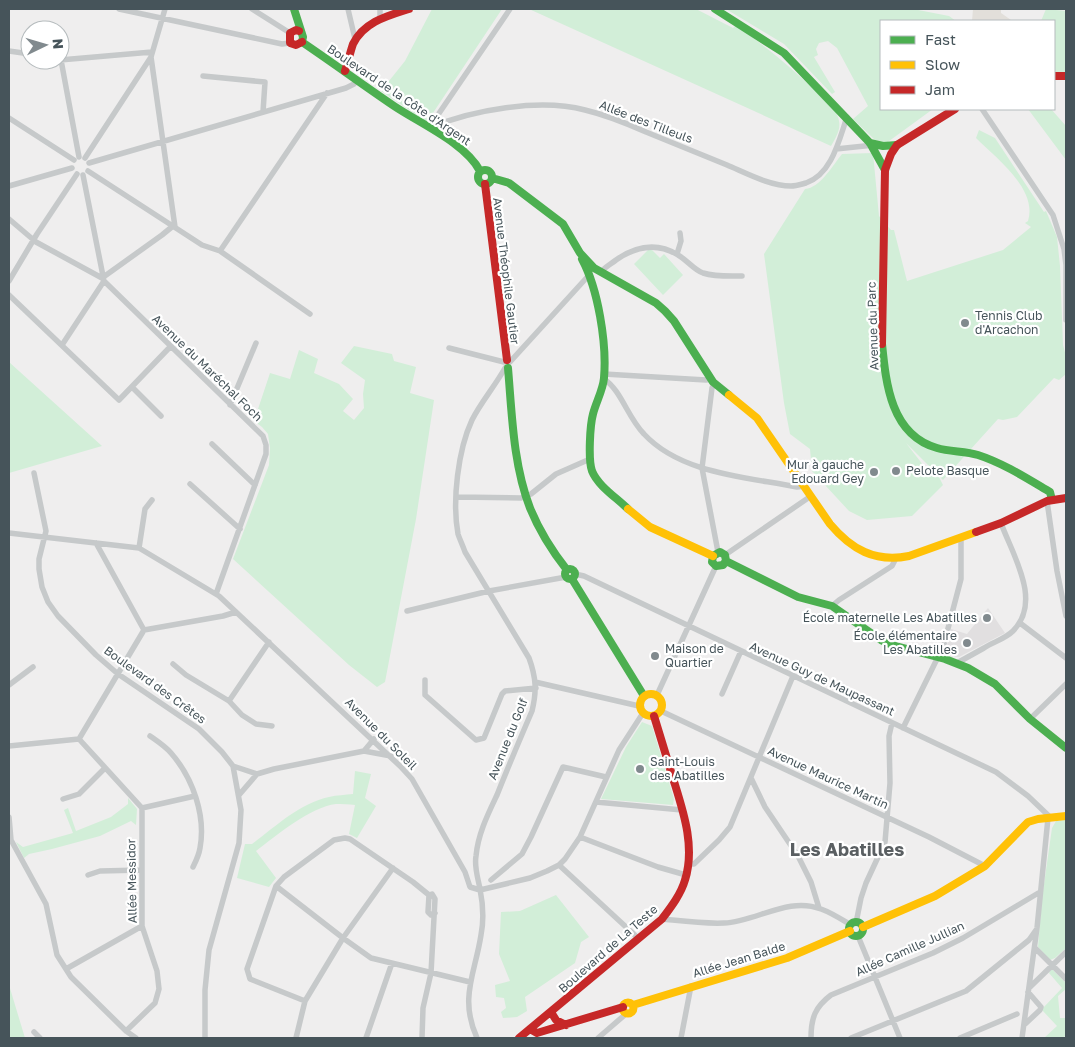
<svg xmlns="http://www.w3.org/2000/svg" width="1075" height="1047" viewBox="0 0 1075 1047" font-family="'Golos Text',sans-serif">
	<rect width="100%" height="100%" fill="#efeeee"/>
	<!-- education -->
	<path fill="#e1dfe0" d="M988,608L1005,633L959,657L947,656L945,653L951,629L967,634Z"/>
	<!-- green -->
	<path fill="#d2eed8" d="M432,9H502L427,122L381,91L405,61Z
		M529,9H696L733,28L736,25C767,48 797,71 824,100C830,106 838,112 839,121C841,130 835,139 831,146Z
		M726,9H913L949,16L956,21H881V109H933L885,144L875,140L853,119L868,106L837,48L828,41L819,43L816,49L818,55L814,57L835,92L832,94L784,44Z
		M1046,9L1066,11V72H1054V21H1041Z
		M1028,109H1051L1066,126V160Z
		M979,130L995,138L1044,212L1046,211L1057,237L1060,266L1063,345L1066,356V374L1059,380L1054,378L1017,417L1003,420L998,419L943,480L906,443L927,470L934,471L938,475L943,485L912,516L867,520L849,511L812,471L810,449L790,434L784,403L764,254L805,189C820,188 833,165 842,154L873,153L879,216L891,230H894L907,281L1003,250L1031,227L1025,223L1028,221C1038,189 996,158 976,138Z
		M650,248L660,258L664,254L683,275L663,295L634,264Z
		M354,346L392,354L394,361L416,367L410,393L434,400L416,519L385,682L377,687L349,665L233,559L269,465L270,448L268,434L262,427L254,421L270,373L290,379L299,350L318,359L314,373L339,384L353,399L343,411L354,420L364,408L363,394L365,380L341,363Z
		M9,362L102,446L9,473Z
		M642,722L652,726L674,799L673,805L601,799L626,747Z
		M355,771L371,774L365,798L376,806L357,838L349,834L355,805C349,804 342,804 336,804C310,807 276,836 256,851L276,878L269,887L237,878L245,844H252C275,827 300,803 329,797C337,795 345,795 353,794Z
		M128,798L137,809L136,825L131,821L100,836L52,849L29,854L24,858L16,842L23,847L73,833L64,810L68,808L76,831L111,817L128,804Z
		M1066,820V948L1055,958L1050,960L1038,947L1042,898L1052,828L1056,821Z
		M556,895L589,937L581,942L575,963L525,997L527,1011L517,1017L503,1018L501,1012L506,1008L504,998L496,997L495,985L510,981L499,954L501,912L520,911Z
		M1051,970H1053L1066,983V989L1058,996L1060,1018H1066V1036L1061,1038H1044L1057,1026L1042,1010L1043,1008L1062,988L1049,973Z
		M9,985L25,1038H9Z"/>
	<!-- sand -->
	<path fill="#e2dfda" d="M973,9H1001V13L1011,20L970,21H972Z"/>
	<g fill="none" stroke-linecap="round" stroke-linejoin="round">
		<!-- street -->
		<path stroke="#c6c9ca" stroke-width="5.5" d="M119,9L282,44L290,43
			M252,9L290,33
			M348,9L355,39
			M380,19V9
			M9,51L30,54
			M151,57L175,227
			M60,60L152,52
			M61,60L79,157
			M203,76L265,82L263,112
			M982,109L1053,215L1064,249L1066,265V320
			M9,118L74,160
			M429,128C472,110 539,98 585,110C606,115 626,123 646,132C673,143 700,154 727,165C746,173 770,186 791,186C796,186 802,184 806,183C832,174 839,140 847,117
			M429,128L510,9
			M836,149L874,145
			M85,158L151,57L165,9
			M89,163L346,88L354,84L357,79
			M88,171L202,245L220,251L310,314
			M9,186L72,168
			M9,219L36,242L102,278L162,235L173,226
			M220,251L327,93
			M677,254L681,241L680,233
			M601,272C605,267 611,264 616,260C636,246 657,242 678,255C687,260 694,270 703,273C716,277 730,276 742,276
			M9,281L37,234L77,174
			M104,281L263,436L266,445V454L216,594
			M9,295L119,400L170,347
			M62,345L104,281L83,175
			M449,348L504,362
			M510,362L590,274
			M604,374L706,380L711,379
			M604,379C621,390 628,418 644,434C681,474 747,477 797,487L805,486
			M715,383L712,388L702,468L718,552
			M132,387L161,416
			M230,405L256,343
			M212,444L255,485
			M34,473L46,531L39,559V569L42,587L48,602L58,616L96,655L118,674L199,729L222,752L233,766L241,810L239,843L209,950L205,990V1038
			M190,484L240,529
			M457,497L521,498L531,494L556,474L590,459
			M1047,501L1057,571L1066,616
			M9,533L139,548L219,596L400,766L412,779L465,872L470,887L480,890L530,878L547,871L559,865L565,859L580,837L619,750L643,713
			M96,543L144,630
			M139,548L145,509L152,500
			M725,555L811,496
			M575,574L584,576L996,772L1028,796L1050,817
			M832,606L839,600L892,566L896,558
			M407,611L489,591L566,577
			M1020,623L1066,658
			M957,663C966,658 975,653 984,648C993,642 1005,639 1013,631C1043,601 1012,554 1001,523
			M173,664L186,675L229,701L242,715L256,724L272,726
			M425,680V695L476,740L484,738L502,694L505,691L536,688
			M535,682L639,706
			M9,685L33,667
			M722,694L741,651
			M657,695L716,566
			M229,701L269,642
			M661,711L929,837L985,866
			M1030,719L1066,684
			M903,728L936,661L941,655L961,579V538
			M150,736C157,741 165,746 171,753C193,778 206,816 200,848C199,855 196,861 193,867
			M79,739L142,808V926L157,971L159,989L155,1003L126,1031
			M9,746L79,739L144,630L223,616L236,612
			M364,751L374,739
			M233,766L257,774L274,769L364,751L391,756
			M751,778L765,807L798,856L811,882L819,908
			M239,795L257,774
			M63,799L79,794L105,768
			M596,802L682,810
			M142,808L195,796
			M9,817L11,840L46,904L57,955L71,977L126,1031L136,1038
			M580,837L658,867L686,875
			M688,864H694L719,840L730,827L793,676
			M559,865L639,939
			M88,875L100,871L142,870
			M491,880L522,854L531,837L563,767L606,777
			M276,886L343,938L371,958L470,982
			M429,895L428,912L431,915L435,913
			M662,919C682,921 704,924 724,923C756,922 788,896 821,909C832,913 841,919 851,925
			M856,923L861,898L866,883L885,842L890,783L889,736L892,723
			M858,936L900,1038
			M1035,948L1066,979
			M66,969L142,926
			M1029,988L1066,952
			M305,1001L250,979L247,969L276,886L284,877L334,840L345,838L350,839L413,882L429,895L432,894L435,899L431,973L423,1008L422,1038
			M1024,1025L1040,1010L1041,1007L1028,992
			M34,1032L40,1038
			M296,1038L305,1001L343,938L393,868
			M366,1038L392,963
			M477,1038C459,998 475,974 481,935C484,920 483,904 480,889C478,878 474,867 476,856C478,834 488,814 497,795C508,767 520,739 532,711C537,691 536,677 529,658L465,552C463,546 460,540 458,534C452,501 458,450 472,420C481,402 495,386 505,368
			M598,1038L627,1013
			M681,1038L691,986
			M811,1038C811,1018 815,1007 831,995L933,953L963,938L1040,892
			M851,1038L966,991L1029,940L1036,930
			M960,1038L1017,1014
			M1022,1038L1037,928L1048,818"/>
		<!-- fast -->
		<path stroke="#4caf50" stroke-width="8" d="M294,9L303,37L302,42
			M715,9L784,53L870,143L885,170
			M302,42C333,63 363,85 394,106C421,124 465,143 480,171
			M870,143L883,146L897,145
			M478 177a7 7 0 1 1 14 0a7 7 0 1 1-14 0Z
			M492,178L509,183L563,224L580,253L594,268L656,303L665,311L674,321L713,382L729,395
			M582,259C598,289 607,343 604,378C603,390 596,402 593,414C590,425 588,460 592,471C598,486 617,498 628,509
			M882,344C886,384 891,435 937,448C950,452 965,451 978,455C1003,463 1028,479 1050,492L1052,500
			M508,368C512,414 513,464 530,508C539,530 552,551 567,570
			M713,556L712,562L716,566L723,565L726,561
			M713,556L720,552L725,555L726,561
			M726,561L798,597L832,606L881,640L892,645L945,659L968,668L995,684L1030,719L1066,748
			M565 574a5 5 0 1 1 10 0a5 5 0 1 1-10 0Z
			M572,579L644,696
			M849 929a7 7 0 1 1 14 0a7 7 0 1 1-14 0Z"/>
		<!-- slow -->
		<path stroke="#ffc107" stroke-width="8" d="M729,395L757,418L830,524C851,549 875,563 909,556L976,532
			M628,509L650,527L713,556
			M640 705a11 11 0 1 1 22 0a11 11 0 1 1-22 0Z
			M863,927L935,896L985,866L1028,822L1038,819L1066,816
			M622.5 1008a5.5 5.5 0 1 1 11 0a5.5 5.5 0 1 1-11 0Z
			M633,1005L787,958L850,931"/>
		<!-- jam -->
		<path stroke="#c62828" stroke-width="8" d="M299,31L296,30L290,33V43L296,45L302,42
			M345,71C348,62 350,53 353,44C364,22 387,16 409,9
			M1054,76H1066
			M485,184L507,360
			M882,344L885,170L891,154L897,145L955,109
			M976,532L1001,523L1047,501L1066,498
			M551,1012L556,1020L566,1025
			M530,1029L537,1033L623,1007
			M519,1038L662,919C671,907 681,894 685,880C696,845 682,808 672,775C666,755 660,736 654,716"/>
	</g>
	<!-- markers -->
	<g fill="#818a8e" stroke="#fff" stroke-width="2">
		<circle cx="965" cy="323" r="5"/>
		<circle cx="896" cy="471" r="5"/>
		<circle cx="874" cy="472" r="5"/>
		<circle cx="987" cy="618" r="5"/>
		<circle cx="967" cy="643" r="5"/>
		<circle cx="655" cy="656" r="5"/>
		<circle cx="640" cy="769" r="5"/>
	</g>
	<g text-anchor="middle" stroke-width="4.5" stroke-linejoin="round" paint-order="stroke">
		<!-- street labels -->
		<g font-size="12" fill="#46545a" stroke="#fff">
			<text transform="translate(399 95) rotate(34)" y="4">Boulevard de la Côte d'Argent</text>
			<text transform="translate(646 122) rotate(21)" y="4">Allée des Tilleuls</text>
			<text transform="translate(506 271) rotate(83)" y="4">Avenue Théophile Gautier</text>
			<text transform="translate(873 326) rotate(-92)" y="4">Avenue du Parc</text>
			<text transform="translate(207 368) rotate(44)" y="4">Avenue du Maréchal Foch</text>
			<text transform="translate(822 679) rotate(25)" y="4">Avenue Guy de Maupassant</text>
			<text transform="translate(155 685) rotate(36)" y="4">Boulevard des Crêtes</text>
			<text transform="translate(381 734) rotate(45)" y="4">Avenue du Soleil</text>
			<text transform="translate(508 739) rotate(-68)" y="4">Avenue du Golf</text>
			<text transform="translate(828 778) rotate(25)" y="4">Avenue Maurice Martin</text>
			<text transform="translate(132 881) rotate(-91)" y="4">Allée Messidor</text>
			<text transform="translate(608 949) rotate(-41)" y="4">Boulevard de La Teste</text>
			<text transform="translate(910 949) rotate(-24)" y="4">Allée Camille Jullian</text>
			<text transform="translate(739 960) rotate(-17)" y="4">Allée Jean Balde</text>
		</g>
		<!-- poi labels -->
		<g font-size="12" fill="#46545a" stroke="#fff" text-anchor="start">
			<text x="975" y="320">Tennis Club<tspan x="975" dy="14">d'Arcachon</tspan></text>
			<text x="864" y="469" text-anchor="end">Mur à gauche<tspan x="864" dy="14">Edouard Gey</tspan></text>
			<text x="906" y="475">Pelote Basque</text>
			<text x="977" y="622" text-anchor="end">École maternelle Les Abatilles</text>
			<text x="957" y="640" text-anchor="end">École élémentaire<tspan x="957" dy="14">Les Abatilles</tspan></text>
			<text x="665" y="653">Maison de<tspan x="665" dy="14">Quartier</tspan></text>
			<text x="650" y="766">Saint-Louis<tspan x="650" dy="14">des Abatilles</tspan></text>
		</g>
		<!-- district labels -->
		<g font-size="18" font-weight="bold" fill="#5a5f62" stroke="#fff">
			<text x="847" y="856">Les Abatilles</text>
		</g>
	</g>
	<!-- border -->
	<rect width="1075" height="1047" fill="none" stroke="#46545a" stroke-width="20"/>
	<!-- legend -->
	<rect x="880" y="20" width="175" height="90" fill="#ffffff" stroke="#b5bbbd"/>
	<rect x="890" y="36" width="25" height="8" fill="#4caf50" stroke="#b5bbbd"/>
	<text x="925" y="45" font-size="15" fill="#46545a">Fast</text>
	<rect x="890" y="61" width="25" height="8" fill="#ffc107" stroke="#b5bbbd"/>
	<text x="925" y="70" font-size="15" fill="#46545a">Slow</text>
	<rect x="890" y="86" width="25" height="8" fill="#c62828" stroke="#b5bbbd"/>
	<text x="925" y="95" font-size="15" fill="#46545a">Jam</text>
	<!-- north arrow -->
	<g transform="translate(45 45) rotate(85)"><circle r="24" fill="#ffffff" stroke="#b5bbbd"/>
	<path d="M0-4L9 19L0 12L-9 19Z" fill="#818a8e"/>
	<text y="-8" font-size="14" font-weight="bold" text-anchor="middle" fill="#46545a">N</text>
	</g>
</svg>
